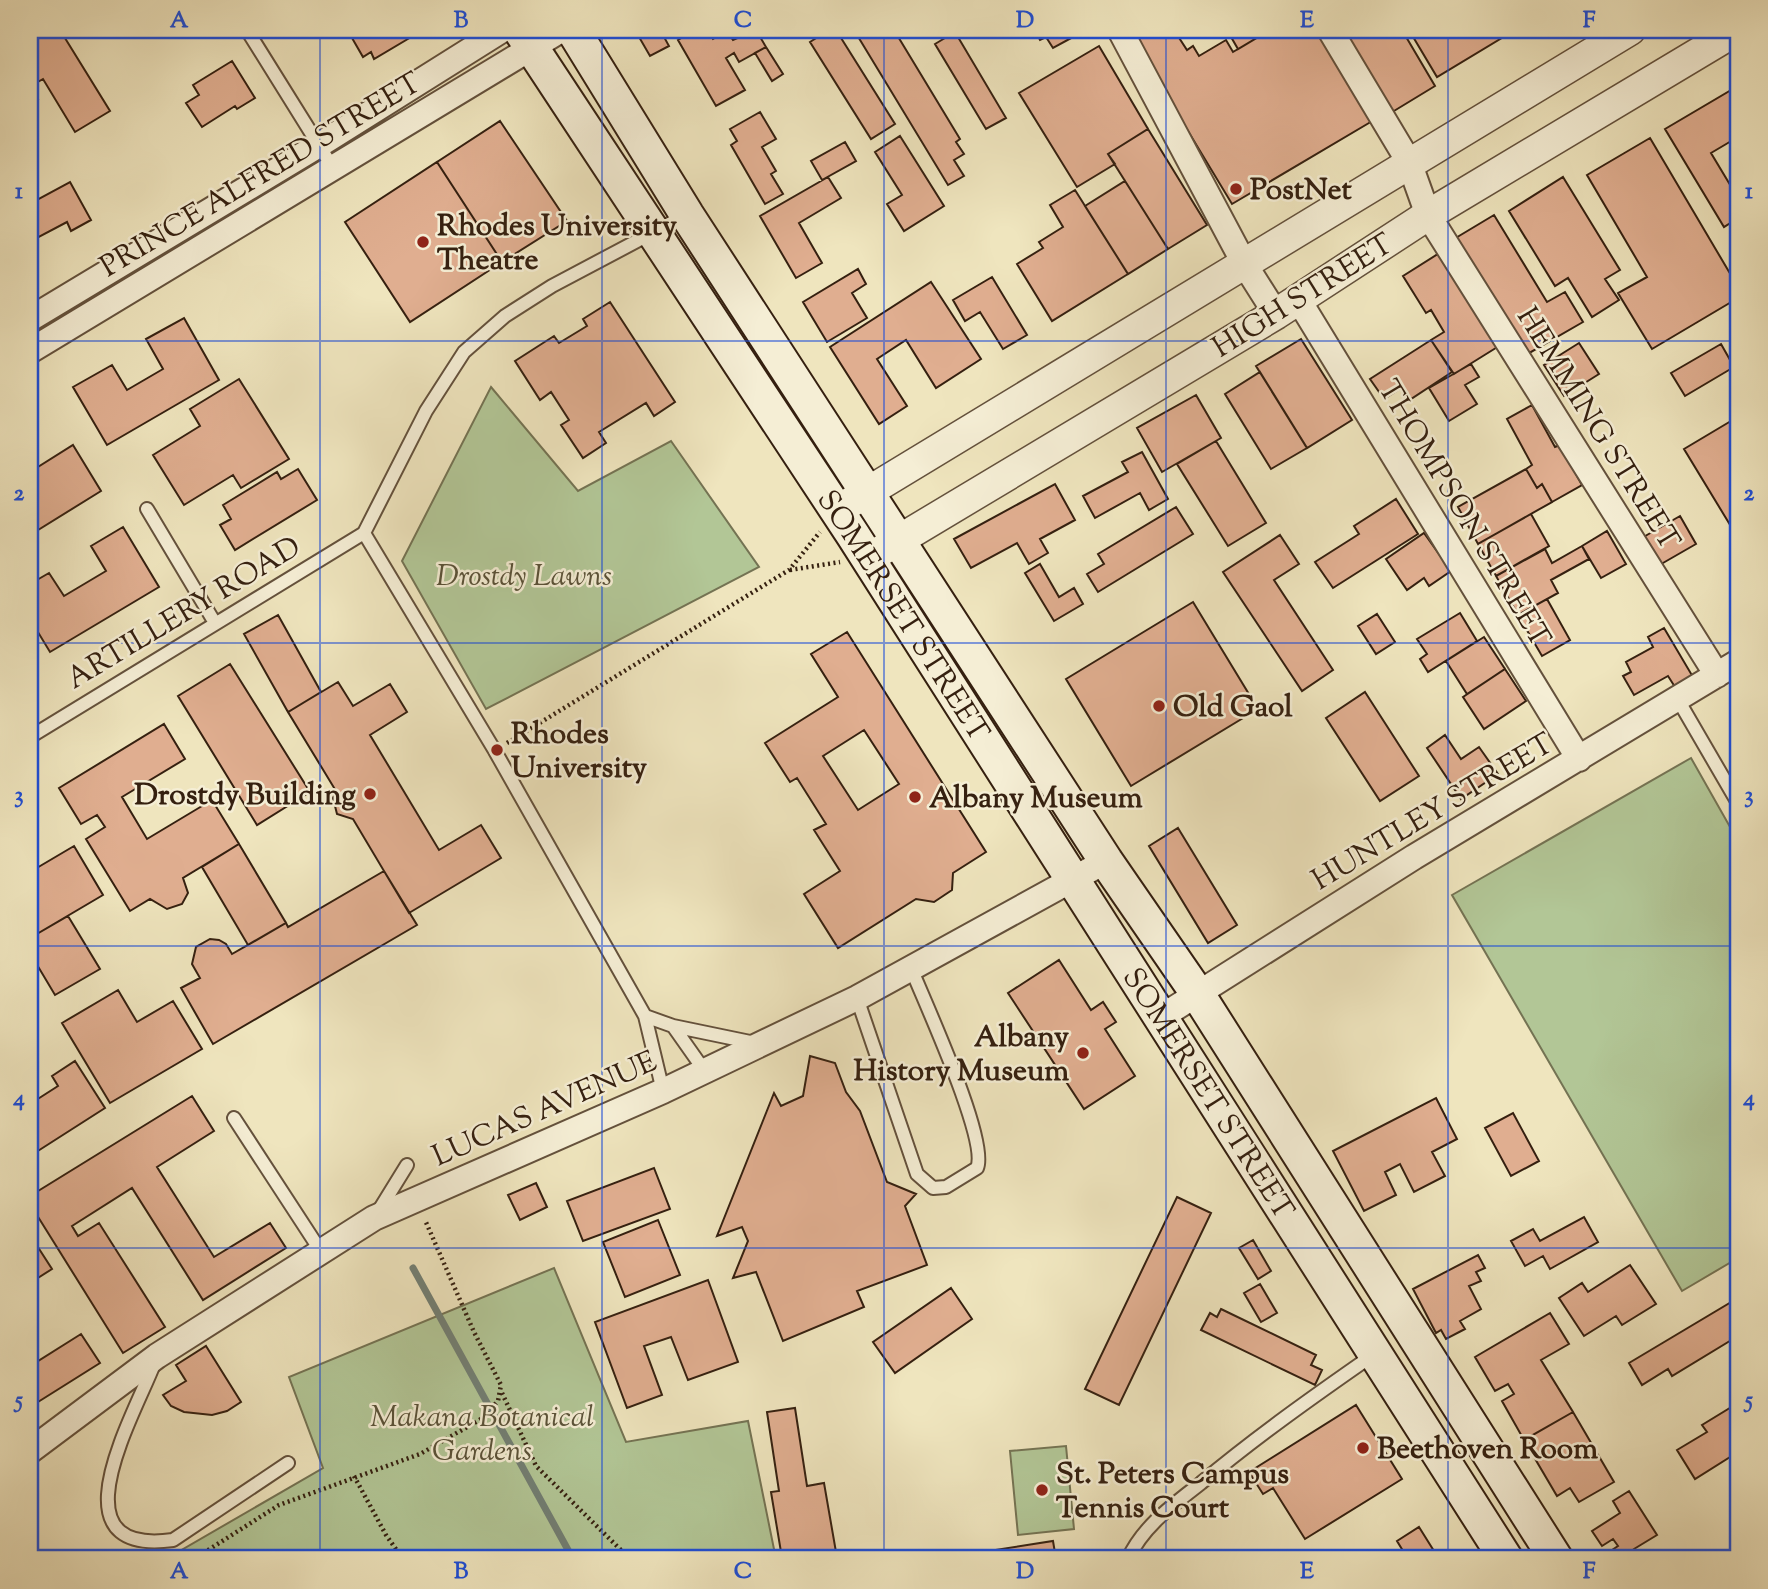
<svg xmlns="http://www.w3.org/2000/svg" width="1768" height="1589" viewBox="0 0 1768 1589" font-family="'Sorts Mill Goudy',serif">
	<rect width="100%" height="100%" fill="#efe5be"/>
	<filter id="stains"><feTurbulence type="fractalNoise" baseFrequency=".00286" numOctaves="4"/><feColorMatrix values="0 0 0 0 .2 0 0 0 0 .09 0 0 0 0 .02 0 0 0 .5 -.17"/></filter>
	<radialGradient id="worn" r=".72"><stop offset=".6" stop-color="#630" stop-opacity="0"/><stop offset="1" stop-color="#630" stop-opacity=".3"/></radialGradient>
	<!-- green -->
	<path fill="#b2c696" stroke="#747353" stroke-width="2" d="M491,387L578,491L671,441L759,567L486,709L402,561Z
		M1691,758L1738,841V1258L1682,1291L1452,895Z
		M554,1268L626,1442L748,1421L776,1559H166L323,1468L289,1377Z
		M1066,1446L1074,1529L1018,1535L1010,1451Z"/>
	<g fill="none" stroke-linecap="round" stroke-linejoin="round">
		<!-- stream -->
		<path stroke="#727f74" stroke-width="7" d="M413,1268L573,1559"/>
	</g>
	<!-- building -->
	<path fill="#e0ae90" stroke="#352010" stroke-width="2" fill-rule="evenodd" d="M30,30H60L110,111L75,132L43,79L31,86L38,99L30,104Z
		M423,30L374,59L371,52L363,57L348,31Z
		M635,30H677L664,37L669,46L650,56Z
		M695,30H708L713,39L727,31L733,40L756,30L766,47L739,62L734,53L726,58L745,90L716,106L678,40Z
		M708,30H751L733,40L727,31L713,39Z
		M829,30H836L895,124L871,139L810,42Z
		M854,30H894L960,139L956,142L964,154L954,160L964,176L948,185Z
		M1035,30H1086L1053,48L1046,37L1040,40Z
		M1127,30H1174L1187,50L1193,46L1199,56L1226,40L1233,52L1270,30H1320L1374,120L1232,204Z
		M1227,30H1270L1238,49Z
		M1338,30H1402L1435,86L1389,114Z
		M1409,30H1515L1437,77Z
		M955,32L1006,118L986,129L935,44Z
		M1099,46L1148,129L1108,154L1115,164L1077,187L1019,93Z
		M766,47L783,74L772,81L755,53Z
		M232,61L255,98L237,109L235,106L202,127L186,103L199,95L193,85Z
		M1738,86V137L1711,153L1738,198V218L1724,227L1665,129Z
		M760,112L776,139L762,147L776,171L771,174L783,194L765,204L731,145L737,141L730,129Z
		M500,121L567,221L502,262L437,162Z
		M1148,129L1207,225L1168,249L1108,154Z
		M900,136L944,206L904,231L887,204L902,195L875,152Z
		M1650,138L1738,287V298L1652,349L1618,293L1647,277L1587,175Z
		M845,142L856,161L822,180L811,161Z
		M437,162L502,262L410,322L345,222Z
		M828,177L841,198L799,223L822,263L796,278L760,216Z
		M1563,177L1620,270L1605,279L1619,300L1592,317L1568,278L1555,286L1509,211Z
		M1125,181L1168,249L1128,274L1085,206Z
		M70,182L91,220L71,231L67,222L35,239L30,230V188L37,200Z
		M1075,190L1128,274L1052,321L1017,264L1043,248L1039,242L1063,227L1050,205Z
		M1494,215L1547,302L1565,292L1583,322L1524,356L1454,239Z
		M1441,252L1499,346L1454,374L1431,340L1444,332L1431,310L1426,313L1403,276Z
		M858,269L866,284L852,293L867,318L827,342L803,302Z
		M992,277L1027,335L1003,349L980,312L965,321L953,300Z
		M931,282L981,359L936,388L906,340L877,359L907,406L879,424L830,347Z
		M610,302L675,402L654,416L646,403L599,432L606,443L583,458L561,425L569,420L551,392L540,400L515,361L554,336L559,343L587,326L583,319Z
		M184,318L219,380L107,445L73,387L112,365L127,390L163,369L146,339Z
		M1301,339L1352,420L1307,448L1256,366Z
		M1431,340L1452,372L1411,399L1403,387L1384,399L1370,379Z
		M1579,343L1599,374L1564,396L1544,365Z
		M1721,344L1734,367L1685,396L1671,373Z
		M1471,364L1479,377L1465,385L1477,404L1449,421L1429,388Z
		M1260,372L1307,448L1271,469L1225,394Z
		M239,379L289,459L241,488L233,475L184,505L153,455L200,426L190,409Z
		M1196,395L1221,438L1162,472L1137,428Z
		M1532,405L1555,447L1560,445L1582,485L1552,502L1542,484L1537,488L1526,469L1532,465L1507,419Z
		M1736,418L1738,421V538L1684,449Z
		M1216,441L1266,523L1228,546L1177,464Z
		M73,445L101,491L30,535V472Z
		M1142,452L1168,499L1149,510L1140,493L1095,518L1083,496L1128,472L1122,462Z
		M298,469L317,500L235,550L220,525L231,519L223,505L277,472L281,479Z
		M1526,469L1537,488L1542,484L1552,502L1478,544L1458,507Z
		M1055,484L1075,520L1040,539L1048,553L1029,564L1017,543L971,568L954,539Z
		M1396,499L1418,534L1333,588L1315,562L1359,534L1354,526Z
		M1176,507L1193,534L1098,592L1087,574L1104,564L1098,554Z
		M1531,514L1549,546L1496,576L1478,544Z
		M1680,516L1696,544L1656,567L1640,539Z
		M123,527L159,587L50,652L30,619V584L49,573L64,596L106,571L91,546Z
		M1607,531L1626,564L1601,578L1582,546Z
		M1424,533L1451,571L1429,586L1424,578L1407,590L1386,559Z
		M1280,535L1299,564L1274,580L1333,670L1302,691L1223,572Z
		M1582,546L1589,559L1551,580L1558,593L1518,615L1496,576L1545,549L1552,563Z
		M1040,564L1059,597L1074,588L1083,604L1054,621L1025,573Z
		M1547,599L1570,640L1542,656L1518,615Z
		M1193,602L1258,709L1131,786L1066,679Z
		M1460,613L1477,641L1428,672L1420,659L1427,654L1417,639Z
		M1377,614L1395,642L1376,654L1358,626Z
		M278,615L321,692L288,712L244,634Z
		M1664,628L1693,677L1675,687L1668,676L1634,695L1623,676L1631,672L1626,662L1653,647L1648,637Z
		M847,632L986,852L953,873L952,890L934,902L916,899L838,948L804,894L840,871L814,830L826,824L797,778L790,782L765,743L838,697L811,654ZM864,730L899,784L858,810L823,756Z
		M1484,637L1505,669L1467,694L1446,661Z
		M230,664L310,792L257,825L178,696Z
		M1505,669L1526,701L1484,729L1463,697Z
		M338,682L353,706L390,684L407,712L370,735L439,850L481,825L501,858L409,913L353,819L337,814L333,798L336,791L288,712Z
		M1365,692L1419,776L1380,801L1326,718Z
		M164,724L185,759L122,797L147,839L212,800L239,844L183,878L188,893L182,904L167,909L150,899L130,911L86,839L105,827L97,815L81,824L59,788Z
		M1445,735L1461,759L1479,747L1498,774L1461,799L1427,748Z
		M1178,828L1237,925L1208,943L1149,846Z
		M239,844L286,923L248,945L202,867Z
		M74,846L103,895L30,938V872Z
		M384,871L417,925L213,1044L181,988L200,978L192,964L196,947L210,939L219,940L226,944L232,954L286,923L288,927Z
		M68,916L100,969L55,995L30,953V938Z
		M1059,960L1091,1010L1103,1002L1116,1022L1105,1029L1135,1076L1084,1109L1008,993Z
		M118,990L137,1022L173,1001L202,1049L110,1103L62,1023Z
		M810,1056L835,1063L846,1092L860,1111L887,1182L916,1194L905,1206L927,1265L857,1291L864,1307L783,1341L756,1272L733,1278L748,1241L742,1227L717,1236L774,1093L781,1106L803,1096Z
		M75,1061L105,1108L30,1156V1104L58,1086L52,1076Z
		M192,1096L214,1131L157,1167L214,1257L270,1223L286,1248L203,1300L132,1188L72,1226L78,1236L99,1223L165,1327L123,1353L30,1204V1196Z
		M1436,1098L1457,1139L1432,1152L1445,1176L1414,1192L1400,1164L1385,1172L1396,1195L1364,1211L1333,1151Z
		M1513,1113L1539,1161L1511,1176L1485,1128Z
		M654,1168L670,1209L583,1241L567,1201Z
		M536,1183L547,1207L520,1220L508,1195Z
		M1177,1197L1211,1213L1119,1405L1085,1389Z
		M1584,1217L1598,1242L1550,1269L1543,1256L1525,1266L1511,1241L1533,1229L1540,1241Z
		M658,1220L680,1275L625,1297L603,1242Z
		M1253,1240L1271,1271L1258,1279L1239,1248Z
		M34,1241L52,1269L30,1283V1244Z
		M1478,1255L1485,1268L1476,1272L1481,1281L1469,1286L1481,1309L1460,1321L1465,1329L1446,1339L1441,1330L1436,1333L1413,1289Z
		M1630,1265L1656,1304L1622,1325L1616,1316L1584,1336L1559,1298L1582,1283L1588,1292Z
		M708,1280L738,1362L688,1380L671,1337L644,1346L662,1395L627,1408L595,1322Z
		M1260,1284L1277,1313L1261,1322L1244,1293Z
		M951,1288L972,1319L895,1373L873,1342Z
		M1738,1298V1336L1672,1376L1668,1369L1642,1385L1629,1363Z
		M1221,1309L1316,1355L1311,1365L1322,1370L1315,1385L1201,1330L1210,1313L1217,1317Z
		M1550,1313L1569,1344L1541,1360L1573,1412L1524,1440L1502,1401L1514,1394L1508,1384L1495,1391L1475,1357Z
		M81,1334L100,1363L30,1407V1347L38,1361Z
		M206,1346L241,1402L227,1411L212,1415L184,1412L171,1406L163,1395L186,1381L176,1365Z
		M1738,1403V1452L1695,1479L1677,1450L1707,1432L1702,1425Z
		M1356,1405L1402,1479L1305,1539L1273,1488L1263,1494L1249,1472Z
		M795,1408L807,1486L824,1483L836,1552L823,1554V1559L782,1558L771,1492L779,1491L767,1412Z
		M1573,1412L1614,1482L1579,1502L1570,1488L1557,1496L1524,1440Z
		M1629,1491L1657,1535L1634,1549L1640,1559H1614L1609,1552L1618,1546L1613,1539L1602,1546L1592,1531L1620,1513L1613,1501Z
		M1419,1527L1439,1559H1408L1397,1541Z
		M1053,1541L1056,1559H997L995,1550Z"/>
	<g fill="none" stroke-linecap="round" stroke-linejoin="round">
		<!-- service casing -->
		<g stroke="#64513c" stroke-width="16">
			<path id="service" d="M247,30L333,168
				M147,509L215,623
				M364,533L495,751L645,1016L663,1091
				M364,533L426,411L464,352L505,316L552,286L686,215
				M1677,698L1738,803
				M30,737L364,533
				M857,998L917,1174L933,1188L946,1187L977,1168C989,1141 925,1003 911,968
				M645,1016L673,1026L704,1070
				M673,1026L755,1043
				M234,1118L322,1253
				M378,1212L407,1165
				M154,1364C134,1416 51,1557 173,1540L288,1463
				M1128,1559C1143,1526 1173,1505 1201,1483C1256,1437 1314,1396 1373,1355"/>
		</g>
		<!-- minor casing -->
		<g stroke="#64513c" stroke-width="28">
			<path id="minor" d="M1120,30L1245,265L1276,314
				M1330,30L1409,162L1428,215L1717,675
				M1298,299L1579,759
				M30,319L319,145L502,30
				M30,351L561,30
				M1161,1017L1414,857L1738,662
				M30,1451L157,1356L374,1218L663,1091L857,998L1106,861"/>
		</g>
		<!-- tertiary casing -->
		<g stroke="#64513c" stroke-width="33">
			<path id="tertiary" d="M848,504L1630,30
				M879,552L1276,314L1428,215L1737,30"/>
		</g>
		<!-- secondary casing -->
		<g stroke="#352010" stroke-width="37">
			<g id="secondary">
				<path id="s1" d="M520,30L853,535L1506,1559"/>
				<path d="M573,30L687,215L1106,861L1197,993L1556,1559"/>
			</g>
		</g>
		<!-- path -->
		<path stroke="#352010" stroke-width="4.5" stroke-dasharray="2 3.5" stroke-linecap="butt" d="M790,570L840,562
			M507,743L789,570L820,532
			M502,1393L536,1466L630,1559
			M354,1476L386,1535L403,1559
			M194,1559L279,1505L420,1454L481,1419L498,1401L501,1385L474,1332L425,1220"/>
		<!-- service -->
		<use href="#service" stroke="#f5eed5" stroke-width="12"/>
		<!-- minor -->
		<use href="#minor" stroke="#f5eed5" stroke-width="24"/>
		<!-- tertiary -->
		<use href="#tertiary" stroke="#f5eed5" stroke-width="30"/>
		<!-- secondary -->
		<use href="#secondary" stroke="#f5eed5" stroke-width="33"/>
	</g>
	<!-- grid -->
	<path fill="none" stroke="#1d4ed8" stroke-width="2" stroke-opacity="0.55" d="M320,30V1559M602,30V1559M884,30V1559M1166,30V1559M1448,30V1559M30,341H1738M30,643H1738M30,946H1738M30,1248H1738"/>
	<!-- markers -->
	<g fill="#8f2418" stroke="#f5eed5" stroke-width="2.5">
		<circle cx="1236" cy="189" r="7"/>
		<circle cx="423" cy="242" r="7"/>
		<circle cx="1159" cy="706" r="7"/>
		<circle cx="497" cy="750" r="7"/>
		<circle cx="370" cy="794" r="7"/>
		<circle cx="915" cy="797" r="7"/>
		<circle cx="1083" cy="1053" r="7"/>
		<circle cx="1363" cy="1448" r="7"/>
		<circle cx="1042" cy="1490" r="7"/>
	</g>
	<g text-anchor="middle" stroke-width="5" stroke-linejoin="round" paint-order="stroke">
		<!-- street labels -->
		<g font-size="30" fill="#352010" stroke="#f5eed5">
			<text transform="translate(260 174) rotate(-31)" y="10">PRINCE ALFRED STREET</text>
			<text transform="translate(1302 295) rotate(-32)" y="10">HIGH STREET</text>
			<text transform="translate(1599 428) rotate(58)" y="10">HEMMING STREET</text>
			<text transform="translate(1465 513) rotate(59)" y="10">THOMPSON STREET</text>
			<text transform="translate(183 612) rotate(-31)" y="10">ARTILLERY ROAD</text>
			<text dy="10" stroke="none"><textPath href="#s1" startOffset="700">SOMERSET STREET</textPath></text>
			<text transform="translate(1432 811) rotate(-31)" y="10">HUNTLEY STREET</text>
			<text dy="10" stroke="none"><textPath href="#s1" startOffset="1267">SOMERSET STREET</textPath></text>
			<text transform="translate(544 1108) rotate(-24)" y="10">LUCAS AVENUE</text>
		</g>
		<!-- poi labels -->
		<g font-size="30" font-weight="bold" fill="#352010" stroke="#f5eed5" text-anchor="start">
			<text x="1250" y="199">PostNet</text>
			<text x="437" y="235">Rhodes University<tspan x="437" dy="34">Theatre</tspan></text>
			<text x="1173" y="716">Old Gaol</text>
			<text x="511" y="743">Rhodes<tspan x="511" dy="34">University</tspan></text>
			<text x="356" y="804" text-anchor="end">Drostdy Building</text>
			<text x="929" y="807">Albany Museum</text>
			<text x="1069" y="1046" text-anchor="end">Albany<tspan x="1069" dy="34">History Museum</tspan></text>
			<text x="1377" y="1458">Beethoven Room</text>
			<text x="1056" y="1483">St. Peters Campus<tspan x="1056" dy="34">Tennis Court</tspan></text>
		</g>
		<!-- park labels -->
		<g font-size="30" font-style="italic" fill="#5a5238" stroke="#f5eed5">
			<text x="524" y="585">Drostdy Lawns</text>
			<text x="482" y="1426">Makana Botanical<tspan x="482" dy="34">Gardens</tspan></text>
		</g>
	</g>
	<!-- margin -->
	<rect width="1768" height="1589" fill="none" stroke="#efe5be" stroke-width="77"/>
	<rect x="38" y="38" width="1692" height="1512" fill="none" stroke="#1d4ed8" stroke-width="2.5"/>
	<g font-size="23" text-anchor="middle" font-weight="bold" fill="#1d4ed8">
		<text x="179" y="27">A</text>
		<text x="461" y="27">B</text>
		<text x="743" y="27">C</text>
		<text x="1025" y="27">D</text>
		<text x="1307" y="27">E</text>
		<text x="1589" y="27">F</text>
		<text x="19" y="198">1</text>
		<text x="1749" y="198">1</text>
		<text x="19" y="500">2</text>
		<text x="1749" y="500">2</text>
		<text x="19" y="802">3</text>
		<text x="1749" y="802">3</text>
		<text x="19" y="1105">4</text>
		<text x="1749" y="1105">4</text>
		<text x="19" y="1407">5</text>
		<text x="1749" y="1407">5</text>
		<text x="179" y="1578">A</text>
		<text x="461" y="1578">B</text>
		<text x="743" y="1578">C</text>
		<text x="1025" y="1578">D</text>
		<text x="1307" y="1578">E</text>
		<text x="1589" y="1578">F</text>
	</g>
	<rect width="100%" height="100%" filter="url(#stains)"/>
	<rect width="100%" height="100%" fill="url(#worn)"/>
</svg>
